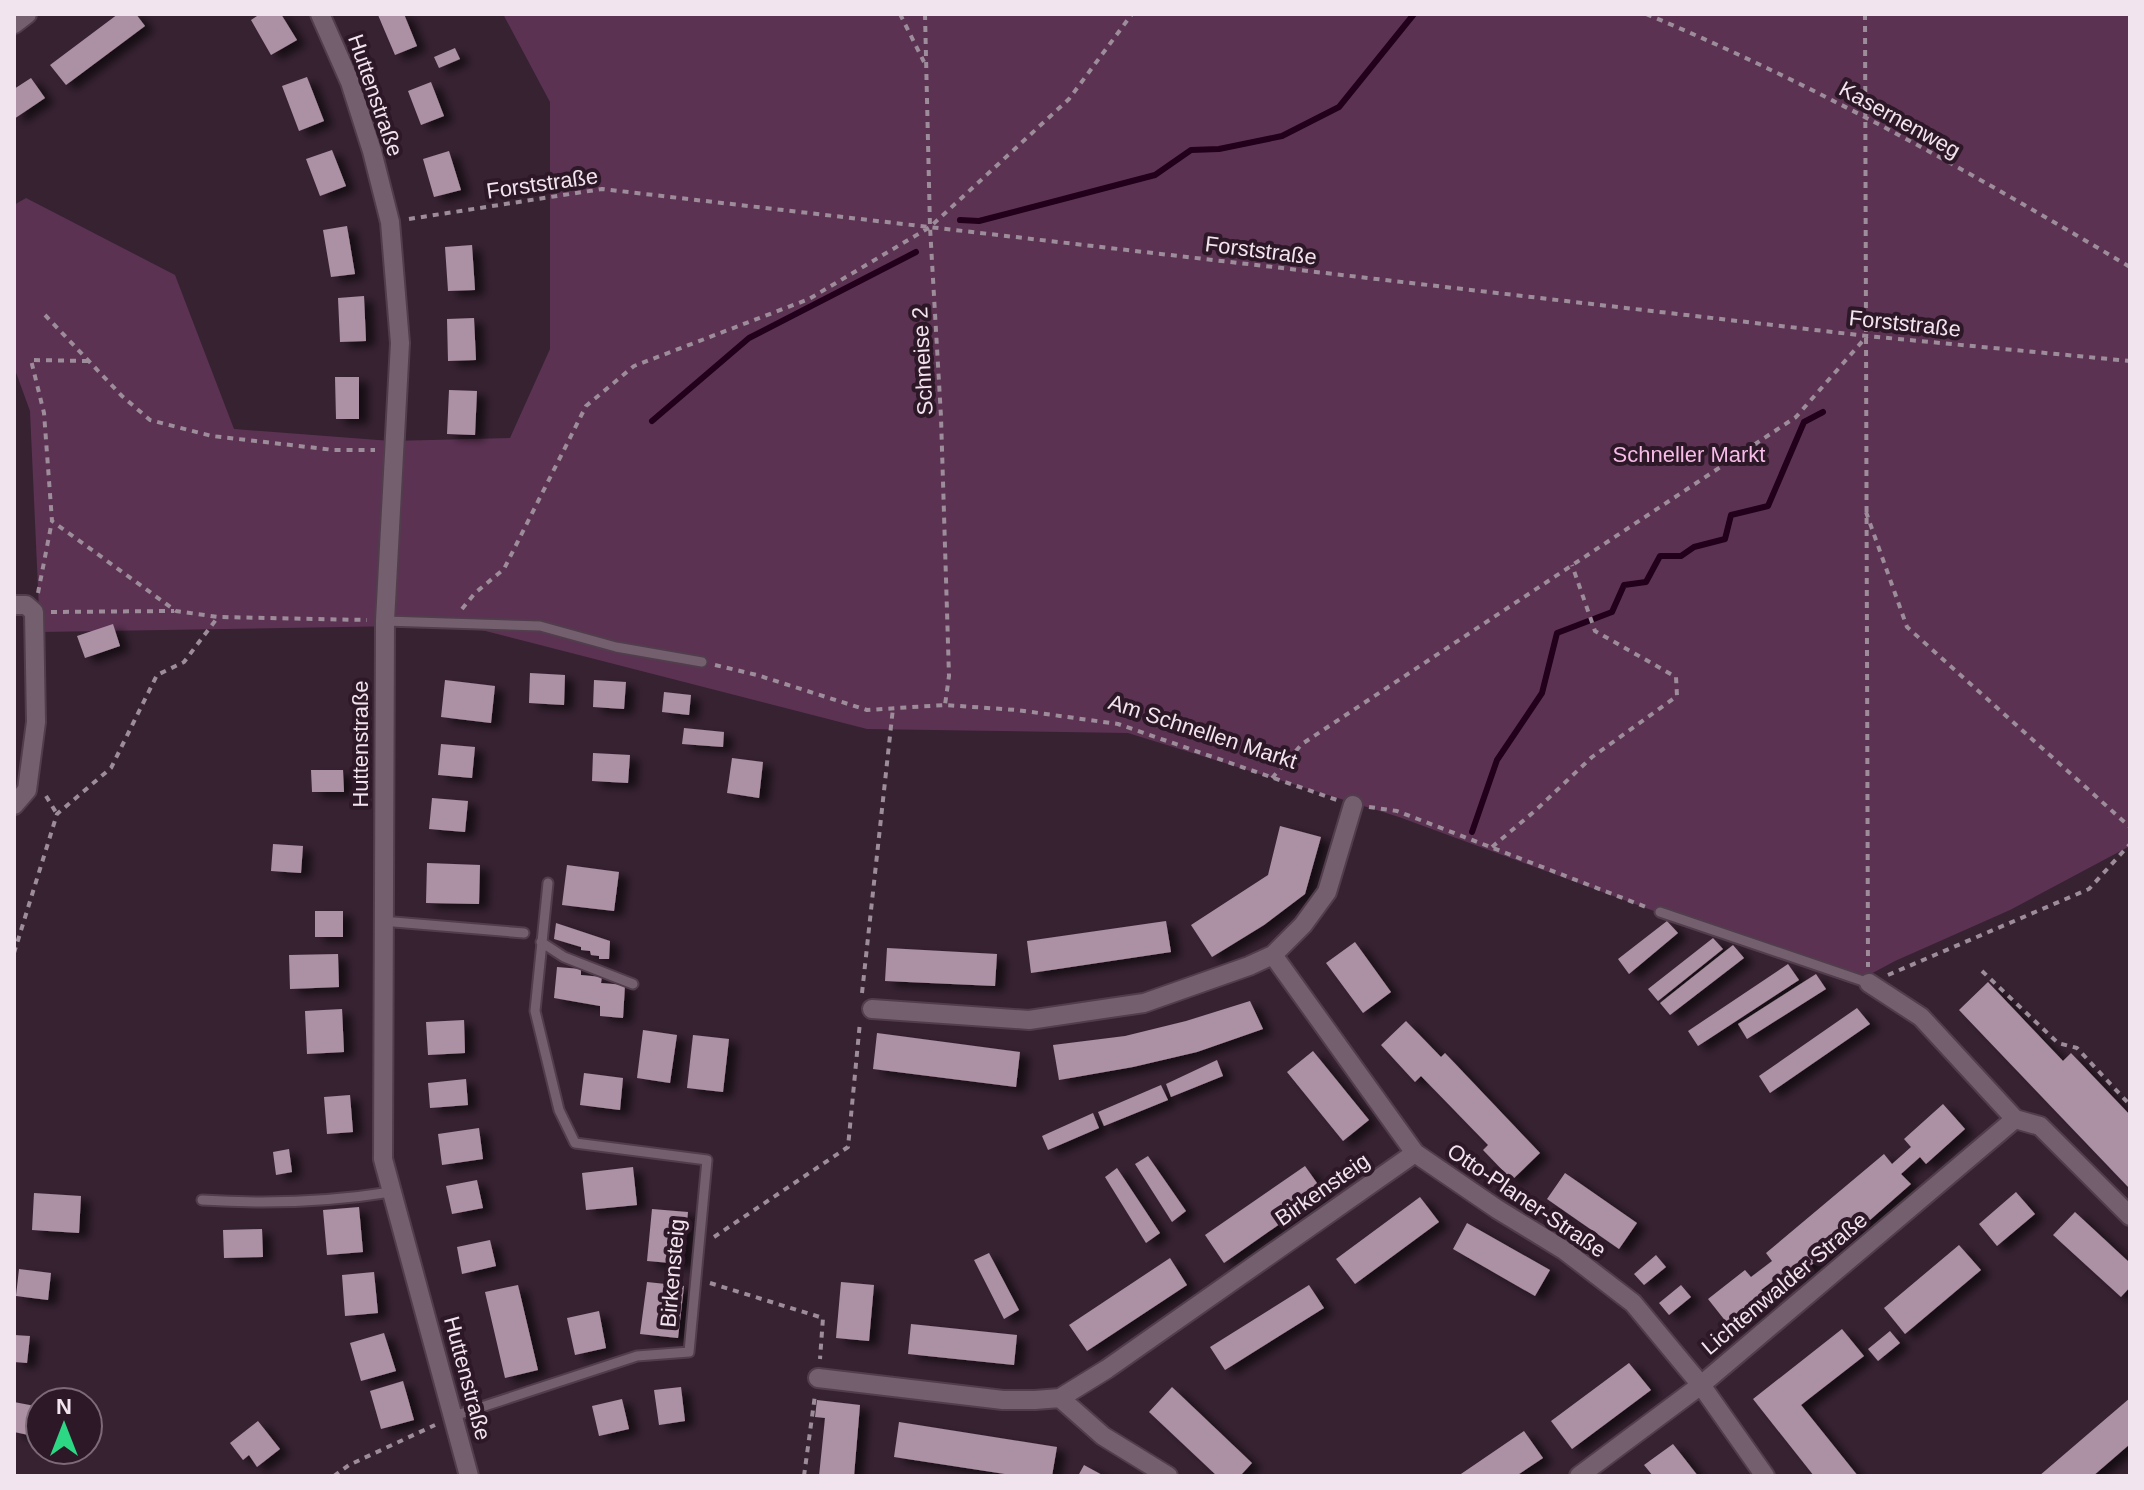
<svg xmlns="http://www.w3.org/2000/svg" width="2144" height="1490" viewBox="0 0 2144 1490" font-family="Helvetica,sans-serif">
	<defs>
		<filter id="shadow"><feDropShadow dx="9" dy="5" stdDeviation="4" flood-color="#0009"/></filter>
	</defs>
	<rect width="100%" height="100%" fill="#372232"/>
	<!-- green -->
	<path fill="#5c3253" d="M503,14H2130V846L2010,910L1895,961L1852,984L1399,817L1128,733L867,729L462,625L40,632L30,411L14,367V205L26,198L175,275L234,429L391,441L510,438L550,349V102Z"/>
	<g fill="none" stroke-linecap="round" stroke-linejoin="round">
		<!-- stream -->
		<path stroke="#22001c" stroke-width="6" d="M960,220L979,221L1155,175L1191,150L1219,149L1282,136L1339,107L1414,14
			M652,421L749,338L916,252
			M1472,832L1497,760L1542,693L1557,633L1612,612L1624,585L1646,582L1660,556H1681L1694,547L1725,539L1731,515L1768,506L1804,422L1823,412"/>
	</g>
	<!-- building -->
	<path fill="#ac91a4" filter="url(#shadow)" d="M118,14H136L145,26L66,85L50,65Z
		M260,14H281L297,40L271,55L251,20Z
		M382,14H404L417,46L395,55L378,15Z
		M455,48L460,59L439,68L434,57Z
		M307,77L324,121L299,131L282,86Z
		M31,78L45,98L14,119V89Z
		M431,82L444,116L421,125L408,91Z
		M332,150L346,186L320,196L306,159Z
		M449,151L461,190L434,197L423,159Z
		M347,226L355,274L331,277L323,230Z
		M472,245L475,290L448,291L445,247Z
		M364,296L366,341L340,342L338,298Z
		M474,318L476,360L448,361L447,319Z
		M335,377H359V419H336Z
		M449,390L477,391L475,435L447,434Z
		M113,624L120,646L85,658L77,636Z
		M530,673L565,675L564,705L529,703Z
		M445,680L495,686L491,723L441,717Z
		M594,680L626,682L624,709L593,707Z
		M664,692L691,695L689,715L662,712Z
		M684,728L724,732L723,747L682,744Z
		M441,744L475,747L472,778L438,775Z
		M593,753L630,755L628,783L592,781Z
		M732,758L763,762L759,798L727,793Z
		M311,770H343L344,792H312Z
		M432,798L468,801L465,832L429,829Z
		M1280,826L1321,837L1305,894L1264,925L1212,957L1191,925L1268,875Z
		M273,844L303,846L301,873L271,871Z
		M427,863L480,865L479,904L426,903Z
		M567,865L619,872L614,911L562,905Z
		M315,911H343V937H315Z
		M1166,921L1171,952L1031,973L1027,941Z
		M1667,921L1678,933L1629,974L1618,959Z
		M556,923L610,941L609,959H599V956L591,955L590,951L581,950V947L554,939Z
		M1713,938L1723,949L1658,1001L1648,989Z
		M1355,942L1391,992L1363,1013L1326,963Z
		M1733,945L1744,958L1670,1015L1660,1003Z
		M887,948L997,954L995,986L885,981Z
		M338,954L339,987L290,989L289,955Z
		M1788,964L1799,980L1698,1046L1688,1031Z
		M557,967L581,969V975L602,977L601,983L625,985L623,1018L600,1016V1006L554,998Z
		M1816,974L1826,989L1747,1039L1738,1024Z
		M1988,982L2063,1061L2071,1053L2130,1115V1189L1959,1010Z
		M1250,1001L1263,1029L1197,1052L1133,1067L1059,1080L1053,1045L1125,1036L1186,1021Z
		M1857,1008L1870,1024L1770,1093L1759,1076Z
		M342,1009L344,1052L307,1054L305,1011Z
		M464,1020L465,1053L428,1055L426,1022Z
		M1406,1021L1441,1057L1445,1053L1540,1153L1512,1180L1483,1150L1488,1145L1421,1076L1415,1082L1381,1045Z
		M643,1030L677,1035L670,1083L637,1078Z
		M877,1033L1020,1052L1016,1087L873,1069Z
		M693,1035L729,1039L723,1092L687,1088Z
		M1313,1051L1369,1120L1343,1141L1287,1072Z
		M1217,1060L1223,1076L1171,1097L1166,1084Z
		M584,1073L623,1078L620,1110L580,1105Z
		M466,1079L468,1105L430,1108L428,1083Z
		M1161,1085L1168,1100L1104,1126L1098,1112Z
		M350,1095L353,1132L327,1134L324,1097Z
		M1943,1104L1965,1129L1926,1164L1920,1157L1901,1174L1911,1184L1870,1220L1789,1282L1782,1274L1761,1290L1768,1298L1731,1328L1708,1299L1745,1270L1751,1277L1772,1261L1766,1253L1884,1154L1892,1164L1911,1147L1904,1139Z
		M1093,1113L1099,1128L1048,1150L1042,1136Z
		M479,1128L483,1159L442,1165L438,1134Z
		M289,1149L292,1172L276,1175L273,1152Z
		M1148,1156L1186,1211L1172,1222L1135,1164Z
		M1305,1166L1324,1193L1224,1263L1205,1235Z
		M633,1167L637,1205L586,1210L582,1173Z
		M1117,1168L1160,1233L1146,1243L1105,1177Z
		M1565,1173L1637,1223L1619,1249L1547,1199Z
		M477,1180L483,1208L452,1214L446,1186Z
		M2016,1192L2035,1214L1997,1246L1979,1224Z
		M34,1193L81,1196L79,1233L32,1230Z
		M1420,1197L1439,1222L1355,1284L1336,1259Z
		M359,1207L363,1252L327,1255L323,1210Z
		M652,1209L688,1212L683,1264L647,1261Z
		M2075,1212L2130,1263V1287L2121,1297L2053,1235Z
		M1467,1223L1550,1270L1535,1296L1453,1249Z
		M262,1229L263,1257L224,1258L223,1230Z
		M490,1240L496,1266L462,1274L457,1247Z
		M1959,1245L1981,1270L1905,1334L1884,1308Z
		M989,1253L1019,1310L1004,1319L974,1260Z
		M1656,1255L1666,1267L1644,1285L1634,1274Z
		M1170,1258L1187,1285L1087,1351L1069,1325Z
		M19,1269L51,1273L48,1300L16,1296Z
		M374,1272L378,1313L345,1316L342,1275Z
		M647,1282L684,1286L678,1338L640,1334Z
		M841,1282L874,1285L869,1341L836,1338Z
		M518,1285L538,1370L505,1378L485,1292Z
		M1309,1285L1324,1308L1225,1370L1210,1347Z
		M1681,1285L1691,1297L1669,1315L1659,1303Z
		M599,1311L606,1348L575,1355L567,1318Z
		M911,1324L1017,1335L1014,1365L908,1354Z
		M1842,1329L1864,1356L1801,1405L1858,1476H1814L1753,1399Z
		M1890,1331L1900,1343L1878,1361L1868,1349Z
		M384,1333L396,1371L361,1381L350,1343Z
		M14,1335L30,1336L27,1363L14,1362Z
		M1629,1363L1651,1390L1572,1449L1551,1421Z
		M403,1381L414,1420L381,1429L370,1391Z
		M681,1387L685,1421L659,1425L654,1390Z
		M1172,1387L1252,1463L1240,1476H1217L1149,1412Z
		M2130,1398V1444L2093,1476H2039Z
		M622,1399L629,1429L599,1436L592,1406Z
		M817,1400L860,1405L854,1476H819L825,1418L815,1417Z
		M14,1402L40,1407L38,1437L14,1432Z
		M258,1421L280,1449L257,1467L249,1455L243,1460L230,1443Z
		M899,1422L1057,1447L1052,1476H1018L894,1457Z
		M1524,1431L1543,1458L1516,1476H1458Z
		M1673,1444L1698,1476H1653L1644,1465Z
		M1084,1465L1104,1476H1078Z"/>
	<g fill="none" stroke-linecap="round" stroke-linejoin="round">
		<!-- service casing -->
		<g stroke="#513d4c" stroke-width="13">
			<path id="service" d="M385,621L540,626L616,647L702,662
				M1660,912L1869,983
				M382,921L524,933
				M541,942L564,957L633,984
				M202,1200C265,1204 329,1202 391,1192
				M454,1416L637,1356L689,1352L707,1160L575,1143L559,1110L535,1011L548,883"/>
		</g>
		<!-- minor casing -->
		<g stroke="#513d4c" stroke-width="22">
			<path id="minor" d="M320,14L350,82L372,151L390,222L400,343L385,621L383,1159L469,1476
				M14,24L27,14
				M14,605H26L34,612L36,722L27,790L14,805
				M1273,955L1415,1153L1497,1209L1564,1250L1633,1303L1701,1385L1765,1476
				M1869,983L1921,1017L2015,1119L2040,1126L2130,1216
				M872,1009L1029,1020L1144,1003L1249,966L1273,955L1303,925L1327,892L1353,805
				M818,1378L1003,1400H1035L1060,1398L1107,1369L1415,1153
				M1060,1398L1103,1436L1168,1476
				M1579,1476L1701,1385L2015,1119"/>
		</g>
		<!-- path -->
		<path stroke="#9d8c99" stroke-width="4" stroke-dasharray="6 6" stroke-linecap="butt" d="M900,14L924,62
			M925,14L930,227L941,417L949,676L945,705
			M1646,14C1815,84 1974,174 2130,267
			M1865,14L1868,967
			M409,219L602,189L1867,336L2130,361
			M45,315L122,396L150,420L212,436L334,450H375
			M88,361L31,360L44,413L52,521L176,611L218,617L367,620
			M1866,512L1907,627L2130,827
			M38,593L52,521
			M462,609L475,593L504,569L586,406L634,366L809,299L930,227L1069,99L1132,14
			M51,612L174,611
			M715,665L757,675L867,710L945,705L1017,710L1118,724L1337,800
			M1272,778L1302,744L1796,417L1867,336
			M46,796L57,814
			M1369,807L1397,811L1646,907
			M1492,847L1536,810L1592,757L1677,696L1676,677L1595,631L1572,565
			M14,953L57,814L111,768L157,675L184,662L218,617
			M1982,971L2058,1043L2077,1048L2130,1105
			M1888,975L2089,889L2130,844
			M862,993L893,708
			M714,1237L848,1147L860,1022
			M710,1283L823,1318L820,1359
			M334,1476L349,1465L435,1425
			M804,1476L815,1395"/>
		<!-- service -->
		<use href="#service" stroke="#745f6f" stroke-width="9"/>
		<!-- minor -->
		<use href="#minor" stroke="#745f6f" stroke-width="18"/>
	</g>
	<g text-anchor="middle" stroke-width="8" stroke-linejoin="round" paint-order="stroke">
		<!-- street labels -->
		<g font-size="22" fill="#f2e4ee" stroke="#2d1828">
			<text transform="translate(376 95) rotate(71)" y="8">Huttenstraße</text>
			<text transform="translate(1900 119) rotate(29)" y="8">Kasernenweg</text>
			<text transform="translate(542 183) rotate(-8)" y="8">Forststraße</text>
			<text transform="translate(1261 250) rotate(7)" y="8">Forststraße</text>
			<text transform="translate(1905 323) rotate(6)" y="8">Forststraße</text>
			<text transform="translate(922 361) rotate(-93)" y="8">Schneise 2</text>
			<text transform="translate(1203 731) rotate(18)" y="8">Am Schnellen Markt</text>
			<text transform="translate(360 744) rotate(-90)" y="8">Huttenstraße</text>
			<text transform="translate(1322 1189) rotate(-35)" y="8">Birkensteig</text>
			<text transform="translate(1527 1200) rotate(34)" y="8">Otto-Planer-Straße</text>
			<text transform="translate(672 1273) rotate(-85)" y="8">Birkensteig</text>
			<text transform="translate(1784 1283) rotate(-40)" y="8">Lichtenwalder Straße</text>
			<text transform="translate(468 1378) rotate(75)" y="8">Huttenstraße</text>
		</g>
		<!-- park labels -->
		<g font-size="22" fill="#f7bce8" stroke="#2d1828">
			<text x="1689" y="462">Schneller Markt</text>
		</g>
	</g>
	<!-- border -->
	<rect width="2144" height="1490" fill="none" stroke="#f2e4ee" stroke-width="32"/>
	<!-- north arrow -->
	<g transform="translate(64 1426)"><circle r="38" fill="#2d1828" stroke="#7c6a77" stroke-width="2"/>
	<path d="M0-6L14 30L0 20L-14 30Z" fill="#2cd884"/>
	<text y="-12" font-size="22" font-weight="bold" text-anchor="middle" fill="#f2e4ee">N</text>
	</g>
</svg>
